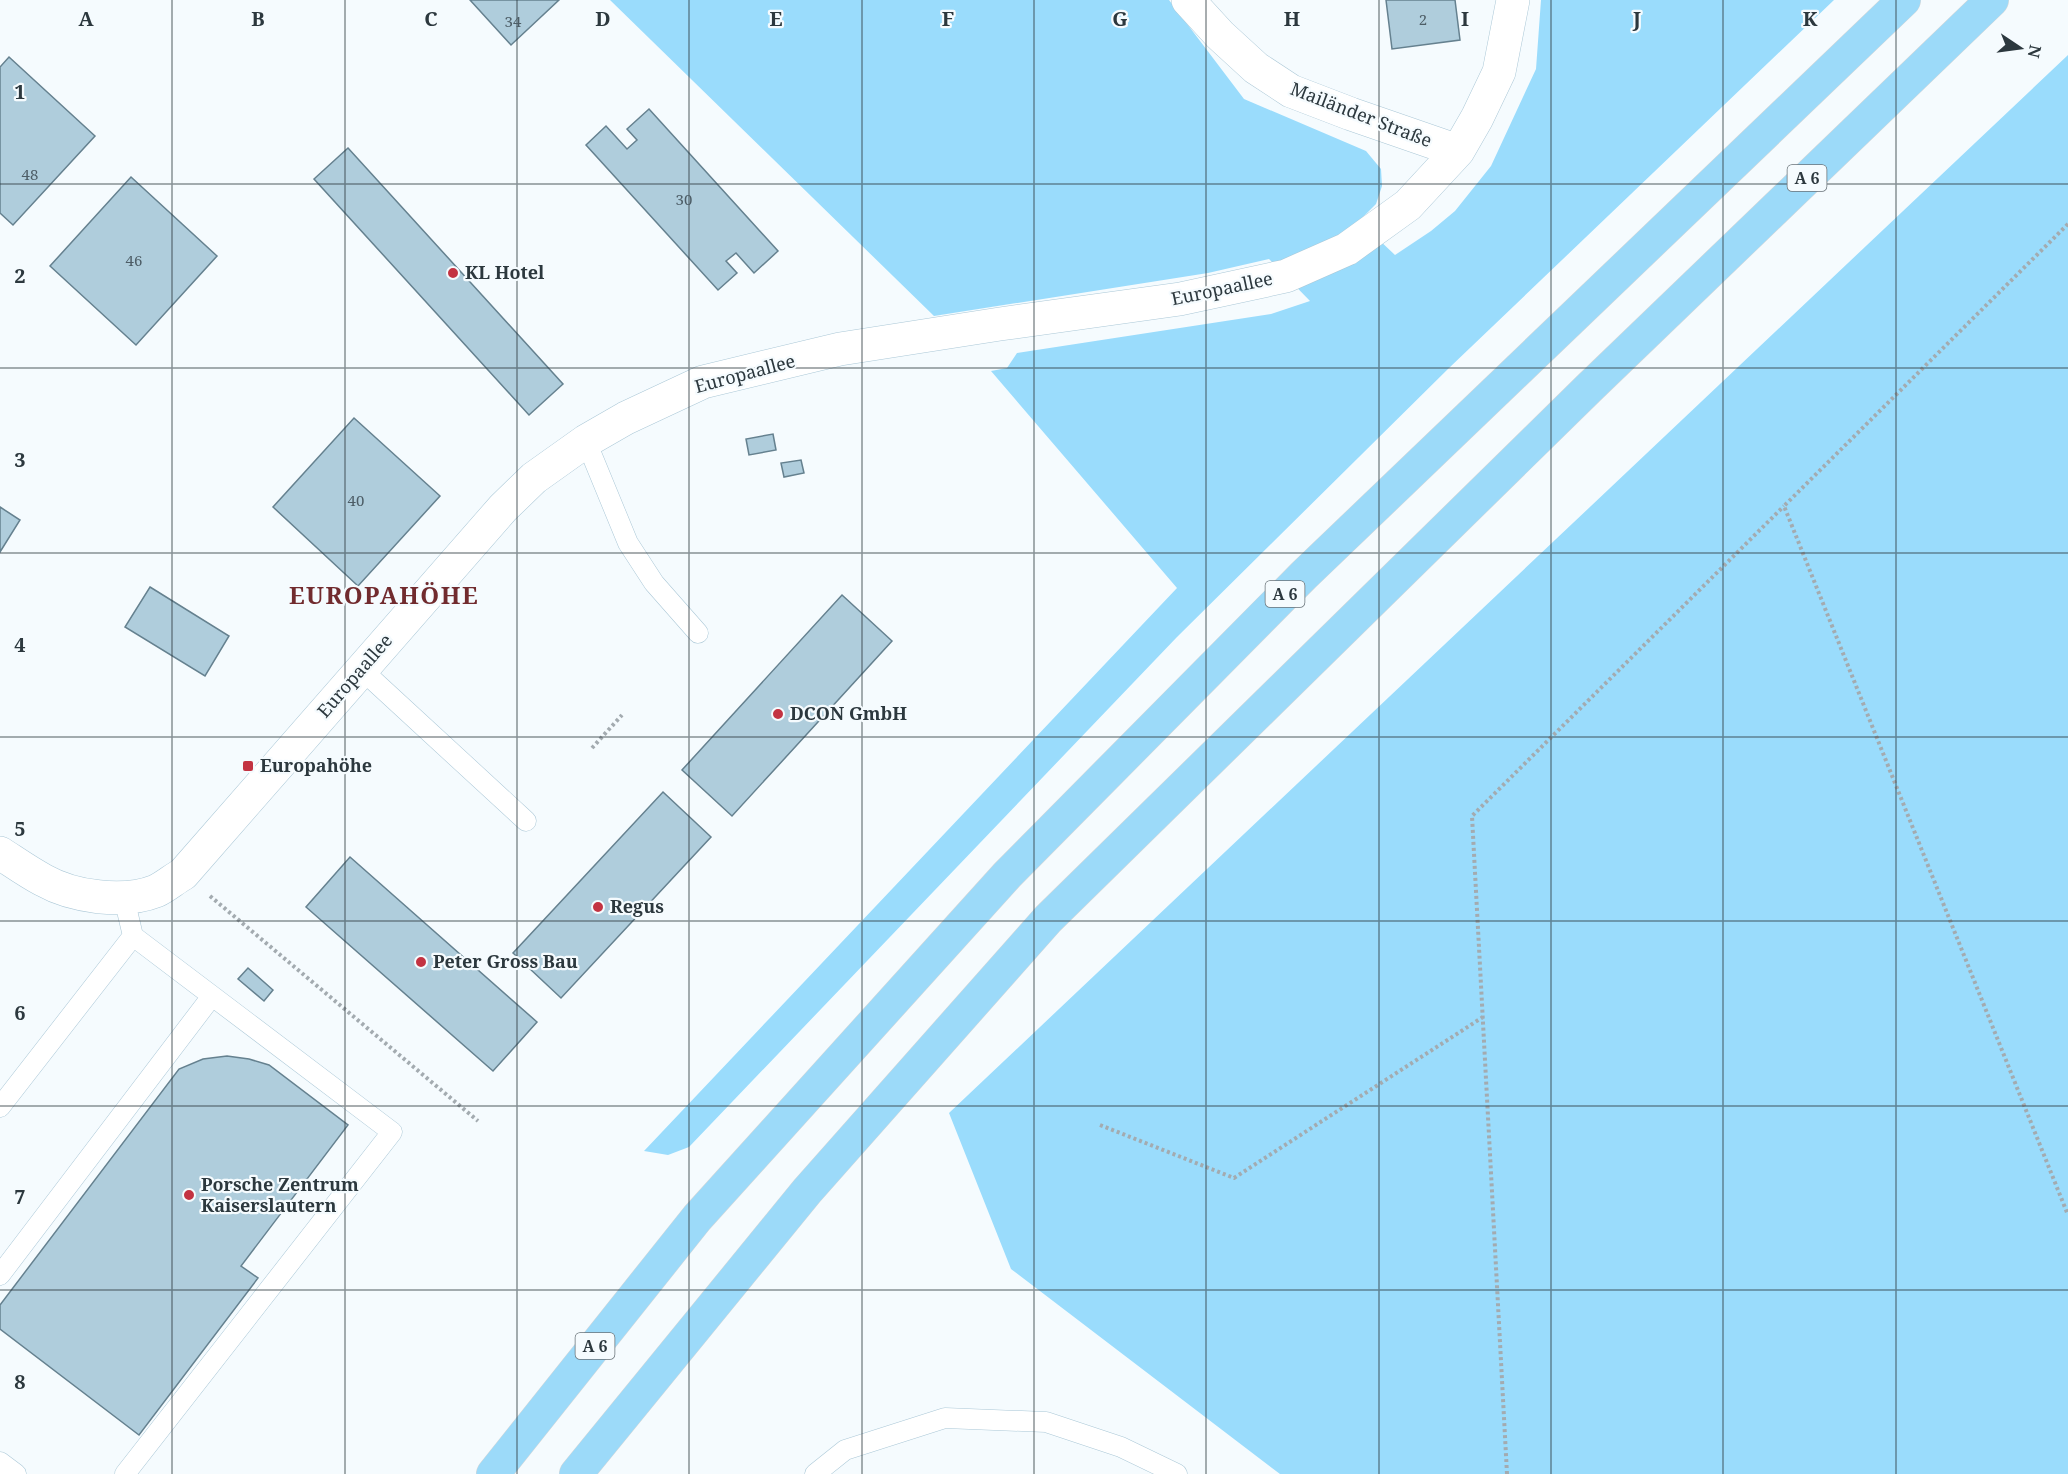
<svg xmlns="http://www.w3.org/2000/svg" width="2068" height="1474" viewBox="0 0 2068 1474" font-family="'Noto Serif',serif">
	<rect width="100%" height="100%" fill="#f5fbfe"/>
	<!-- green -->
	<path fill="#9adcfc" d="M610,0H1169L1244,99L1366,151L1381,169L1382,186L1376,204L1359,221L1395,255L1431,231L1455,211L1491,166L1536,69L1541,0H1834L1449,368L1177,637L689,1147L668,1155L644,1151L1177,588L991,371L1007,368L1017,353L1271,314L1310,301L1269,259L1208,273L934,316Z
		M2068,55V1474H1280L1011,1269L949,1113Z"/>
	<!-- building -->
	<path fill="#afcddc" stroke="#65818f" stroke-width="1.5" d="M470,0H559L511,45Z
		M1386,0H1455L1460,40L1392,49Z
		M9,57L95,136L13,225L0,213V67Z
		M649,109L778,251L754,273L736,253L726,261L737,273L718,290L586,145L606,126L627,149L637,140L627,129Z
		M348,148L563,384L529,415L314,179Z
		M131,177L217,256L136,345L50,266Z
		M354,418L440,496L358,586L273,507Z
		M773,434L776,450L749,455L746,439Z
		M801,460L804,473L784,477L781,463Z
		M0,507L20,520L0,552Z
		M150,587L229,636L205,676L125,627Z
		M842,595L892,641L732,816L682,770Z
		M663,792L711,837L561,998L513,953Z
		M350,857L537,1022L493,1071L306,907Z
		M248,968L273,990L264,1001L238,979Z
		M227,1056L249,1059L269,1065L348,1125L241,1266L258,1278L139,1435L0,1329V1305L179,1069L203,1059Z"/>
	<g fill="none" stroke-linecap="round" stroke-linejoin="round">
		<!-- lane casing -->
		<g stroke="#abc8d7" stroke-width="21">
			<path id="lane" d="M586,441L628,543L654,583L698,633
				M361,669L526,821
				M0,1107L133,936L124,898
				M0,1275L212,996
				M0,1462L16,1474
				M125,1474L392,1132L133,936
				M815,1474L845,1450L945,1418L1046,1422L1121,1447L1177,1474"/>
		</g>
		<!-- street casing -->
		<g stroke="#abc8d7" stroke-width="34">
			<path id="street" d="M1188,0L1220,35L1256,68L1291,91L1351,114L1458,151
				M0,853C14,862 28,872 43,880C73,897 123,904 156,891C165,887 174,879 183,874L503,508L534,478L586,441L626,418L703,382L840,349L1000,324L1180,299L1286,276L1347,249L1408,205L1458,151L1477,118L1499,72L1513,0"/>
		</g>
		<!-- highway casing -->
		<g stroke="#d5d7d8" stroke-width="34">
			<path id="highway" d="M493,1474L697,1218L1007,875L1304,575L1904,0
				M576,1474L807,1191L1048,919L1589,388L1992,0"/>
		</g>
		<!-- path -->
		<path stroke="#a3abb0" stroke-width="4" stroke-dasharray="3 3" stroke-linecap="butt" d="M2068,224L1784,506L2068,1215
			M592,748L622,715
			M210,896L478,1121
			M1100,1125L1234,1178L1483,1017
			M1507,1474L1472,816L1784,506"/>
		<!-- lane -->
		<use href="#lane" stroke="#fff" stroke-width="20"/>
		<!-- street -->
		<use href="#street" stroke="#fff" stroke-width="33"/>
		<!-- highway -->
		<use href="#highway" stroke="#9cdaf9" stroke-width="33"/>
	</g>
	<!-- grid -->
	<path fill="none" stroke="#2c383e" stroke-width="1.5" stroke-opacity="0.55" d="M172,0V1474M345,0V1474M517,0V1474M689,0V1474M862,0V1474M1034,0V1474M1206,0V1474M1379,0V1474M1551,0V1474M1723,0V1474M1896,0V1474M0,184H2068M0,368H2068M0,553H2068M0,737H2068M0,921H2068M0,1106H2068M0,1290H2068"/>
	<!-- markers -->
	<g fill="#c33342" stroke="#f5fbfe" stroke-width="2">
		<circle cx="453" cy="273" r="6"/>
		<circle cx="778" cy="714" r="6"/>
		<rect x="242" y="760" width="12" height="12" rx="3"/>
		<circle cx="598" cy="907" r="6"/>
		<circle cx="421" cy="962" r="6"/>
		<circle cx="189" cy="1195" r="6"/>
	</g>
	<g text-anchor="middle" stroke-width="4.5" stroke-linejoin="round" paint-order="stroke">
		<!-- number labels -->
		<g font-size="15" fill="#4d5d66">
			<text x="1423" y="25">2</text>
			<text x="513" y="27">34</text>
			<text x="30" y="180">48</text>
			<text x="684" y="205">30</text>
			<text x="134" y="266">46</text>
			<text x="356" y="506">40</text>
		</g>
		<!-- shield labels -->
		<g fill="#f5fbfe" stroke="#687278" stroke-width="1.5">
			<rect x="1787.5" y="165" width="39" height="26" rx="4.5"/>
			<rect x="1265.5" y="581" width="39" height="26" rx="4.5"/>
			<rect x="575.5" y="1333" width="39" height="26" rx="4.5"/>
		</g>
		<g font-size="16" font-weight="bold" fill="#2c383e">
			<text x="1807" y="184">A 6</text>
			<text x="1285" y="600">A 6</text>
			<text x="595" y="1352">A 6</text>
		</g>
		<!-- street labels -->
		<g font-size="18" fill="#2c383e" stroke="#f5fbfe">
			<text transform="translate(1361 115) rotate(21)" y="6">Mailänder Straße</text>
			<text transform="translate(1222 289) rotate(-12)" y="6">Europaallee</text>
			<text transform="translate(745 374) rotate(-15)" y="6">Europaallee</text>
			<text transform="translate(355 676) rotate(-49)" y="6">Europaallee</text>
		</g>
		<!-- poi labels -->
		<g font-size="18" font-weight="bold" fill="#2c383e" stroke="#f5fbfe" text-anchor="start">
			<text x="465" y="279">KL Hotel</text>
			<text x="790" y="720">DCON GmbH</text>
			<text x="260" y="772">Europahöhe</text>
			<text x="610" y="913">Regus</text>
			<text x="433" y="968">Peter Gross Bau</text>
			<text x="201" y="1191">Porsche Zentrum<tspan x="201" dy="21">Kaiserslautern</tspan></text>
		</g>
		<!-- district labels -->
		<g font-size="24" font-weight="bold" letter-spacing="1.5" fill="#712b2e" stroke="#f5fbfe">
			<text x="384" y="604">EUROPAHÖHE</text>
		</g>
	</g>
	<g font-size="20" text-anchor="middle" font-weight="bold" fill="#2c383e" stroke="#f5fbfe" stroke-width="4.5" stroke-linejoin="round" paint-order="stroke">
		<text x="86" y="26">A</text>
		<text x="258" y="26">B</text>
		<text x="431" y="26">C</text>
		<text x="603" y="26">D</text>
		<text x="776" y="26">E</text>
		<text x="948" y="26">F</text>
		<text x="1120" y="26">G</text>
		<text x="1292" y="26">H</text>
		<text x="1465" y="26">I</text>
		<text x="1637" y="26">J</text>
		<text x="1810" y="26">K</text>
		<text x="20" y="99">1</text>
		<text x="20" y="283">2</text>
		<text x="20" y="467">3</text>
		<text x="20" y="652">4</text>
		<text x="20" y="836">5</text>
		<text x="20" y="1020">6</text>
		<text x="20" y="1204">7</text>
		<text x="20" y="1389">8</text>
	</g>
	<!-- north arrow -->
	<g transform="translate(2020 48) rotate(103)" stroke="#f5fbfe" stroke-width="4.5" paint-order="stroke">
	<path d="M0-4.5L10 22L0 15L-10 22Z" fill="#2c383e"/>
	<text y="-9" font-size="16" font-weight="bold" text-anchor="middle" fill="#2c383e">N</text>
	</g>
</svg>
